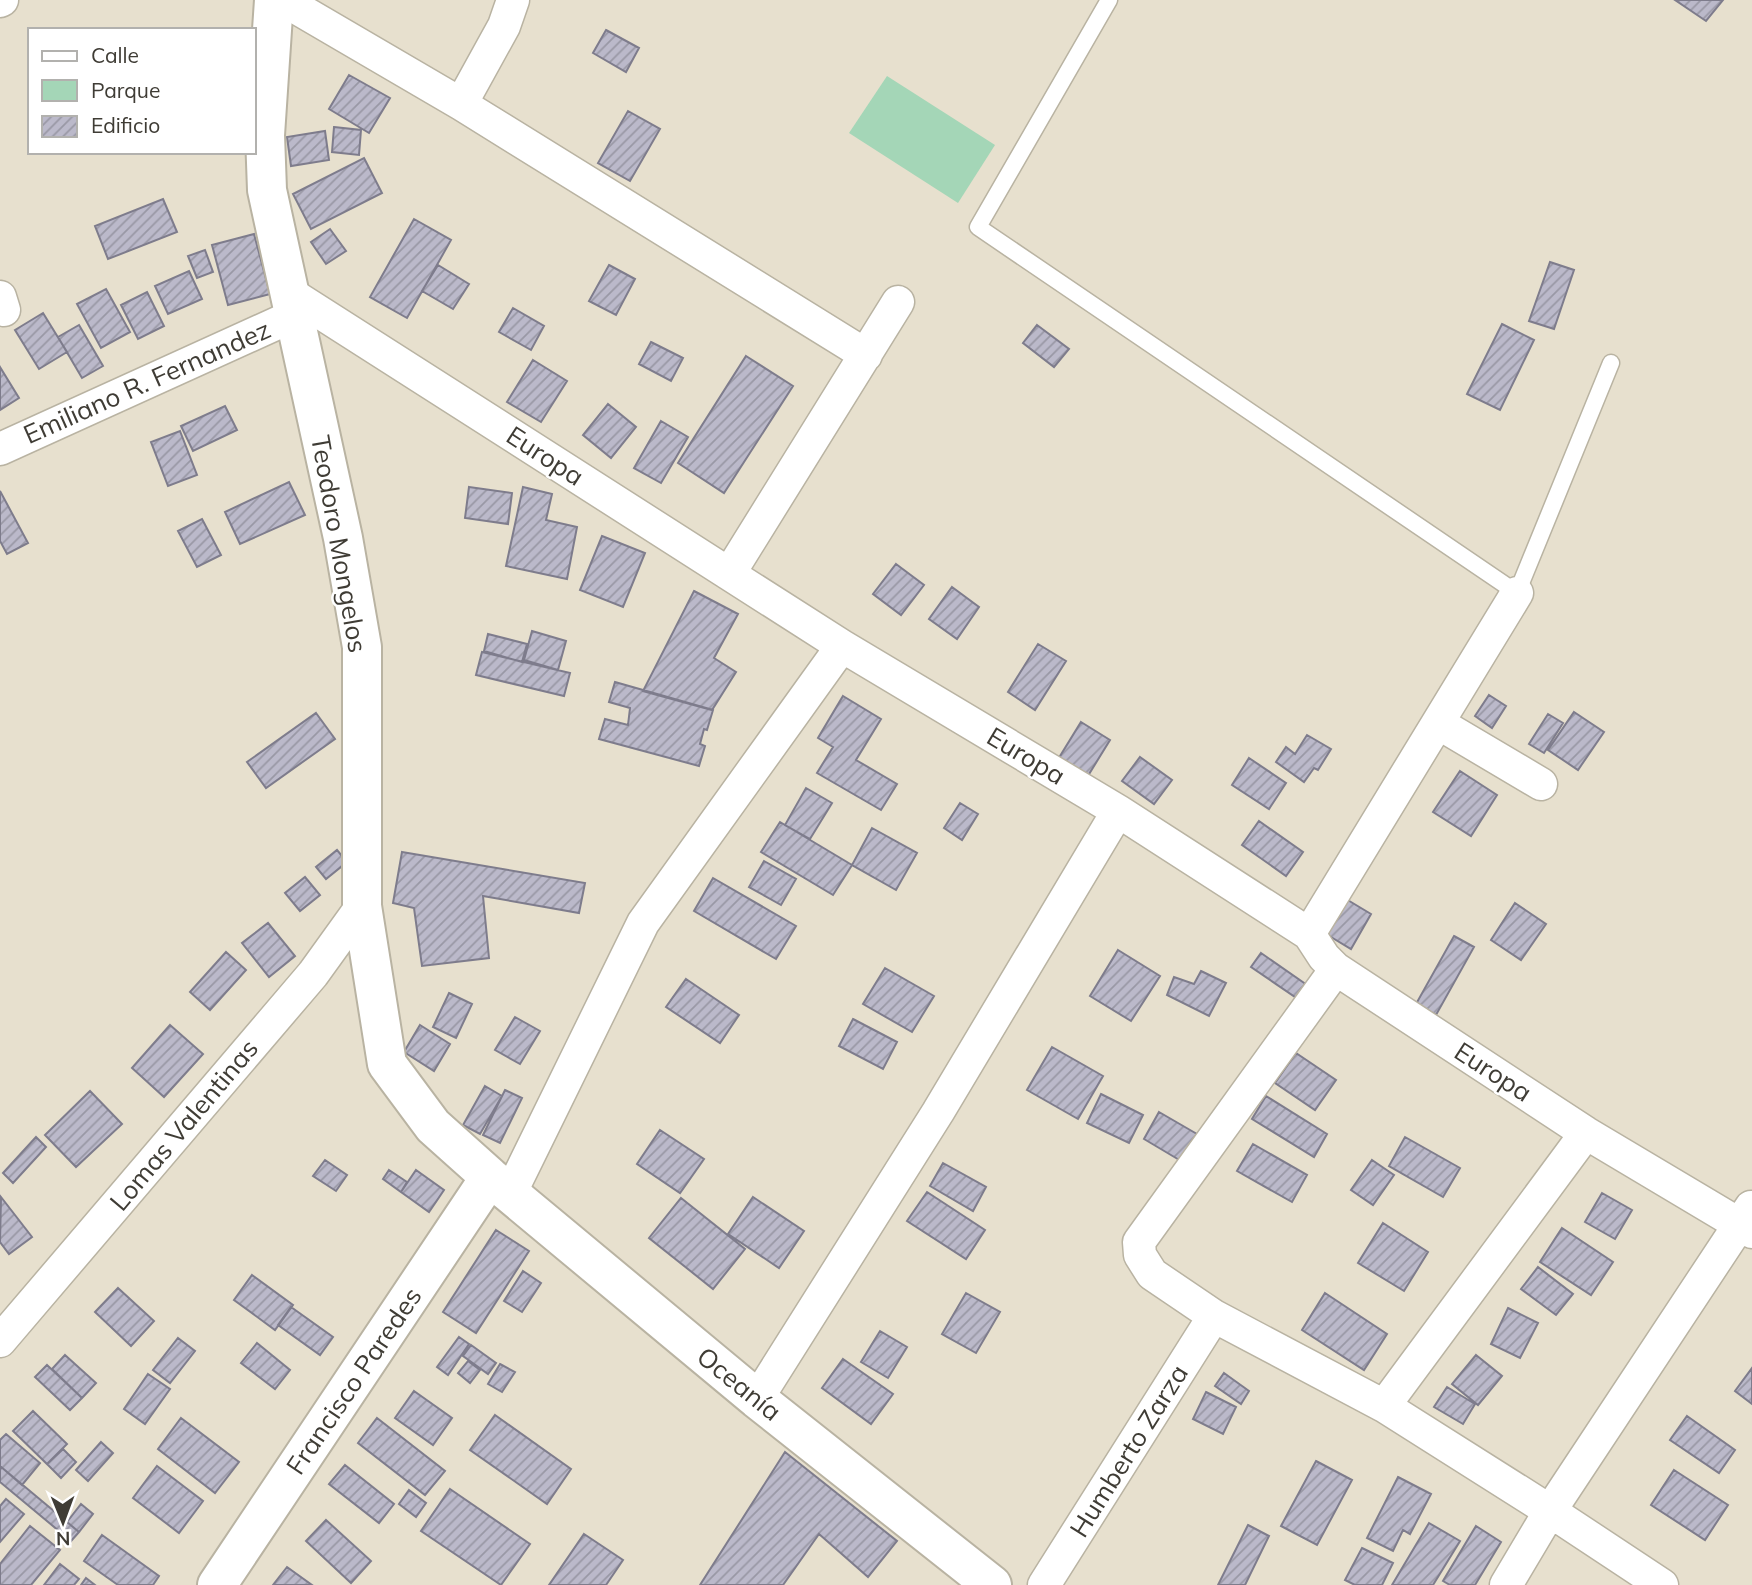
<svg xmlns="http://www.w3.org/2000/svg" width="1752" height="1585" viewBox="0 0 1752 1585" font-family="Mulish,sans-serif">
	<defs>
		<pattern id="building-hatch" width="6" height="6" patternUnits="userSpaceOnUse" patternTransform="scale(1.75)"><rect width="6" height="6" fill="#bbb9ca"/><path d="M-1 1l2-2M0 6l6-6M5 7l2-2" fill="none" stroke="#9998a5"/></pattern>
	</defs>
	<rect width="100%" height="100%" fill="#e7e0ce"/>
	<!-- park -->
	<path fill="#a4d6b7" d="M887,76L995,145L958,203L849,133Z"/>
	<!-- building -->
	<path fill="url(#building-hatch)" stroke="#7e7c8c" stroke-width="2" d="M1675,0H1723L1706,21Z
		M606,30L639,48L626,72L593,53Z
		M349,75L390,98L369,133L329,109Z
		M628,111L660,129L630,181L598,163Z
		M334,127L361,130L359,155L332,152Z
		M325,131L329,160L291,166L287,137Z
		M364,158L382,193L311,229L293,194Z
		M163,199L177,232L108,259L95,226Z
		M163,199L177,232L108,259L95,226Z
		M414,219L451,240L407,318L370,297Z
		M330,229L346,251L326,264L311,242Z
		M254,234L270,294L228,305L212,245Z
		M205,250L213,272L197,278L188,256Z
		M1550,262L1574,270L1554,329L1529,321Z
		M438,265L469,284L453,309L422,291Z
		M609,265L635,279L616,315L589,301Z
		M189,271L202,299L168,314L155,286Z
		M106,289L130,332L101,348L77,304Z
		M147,292L164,326L138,339L121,305Z
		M513,308L544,326L531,350L499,332Z
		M43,313L67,352L39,369L15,330Z
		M1502,324L1534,340L1500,410L1467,394Z
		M79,325L103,366L82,378L58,337Z
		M79,325L103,366L82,378L58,337Z
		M1037,325L1069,349L1054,367L1023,343Z
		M651,342L683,358L671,381L639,364Z
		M746,356L793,386L724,493L678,463Z
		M533,360L567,381L541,422L507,402Z
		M0,367L19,398L0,410Z
		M608,404L636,427L611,458L583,435Z
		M225,406L237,430L193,451L181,426Z
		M661,421L688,437L661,483L634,468Z
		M180,431L197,475L168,486L151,442Z
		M289,482L305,515L240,544L225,512Z
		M469,487L512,493L508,524L465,518Z
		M523,487L552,494L546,520L577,527L567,579L506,566Z
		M0,491L28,543L7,554L0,541Z
		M202,519L221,555L197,567L178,531Z
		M602,536L645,553L623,607L580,590Z
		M896,564L924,585L901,615L873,594Z
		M952,587L979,607L957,639L929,619Z
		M694,591L738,614L714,658L736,672L712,710L643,691Z
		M532,631L566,641L558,670L524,660Z
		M488,634L527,644L522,662L484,651Z
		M1038,644L1066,661L1035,710L1008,692Z
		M482,652L570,673L564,696L476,675Z
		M615,682L713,710L707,730L704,729L700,744L705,746L699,766L599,739L605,719L628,725L630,708L609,702Z
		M1489,695L1506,706L1492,728L1475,716Z
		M843,696L881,719L856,760L897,784L881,810L817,773L833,747L818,738Z
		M1574,712L1604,732L1578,770L1548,750Z
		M316,713L335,739L266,788L247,762Z
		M1548,714L1563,723L1544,753L1529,744Z
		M1081,722L1110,740L1086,779L1057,761Z
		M1307,735L1331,749L1318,770L1314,768L1304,782L1276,762L1286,747L1295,754Z
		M1140,757L1172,780L1154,804L1122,781Z
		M1249,758L1286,783L1269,809L1232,785Z
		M1460,771L1497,795L1471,836L1433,812Z
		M806,788L832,803L810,839L785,825Z
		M960,803L978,814L962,840L944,828Z
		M1259,821L1303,852L1286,876L1242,845Z
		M780,822L852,865L833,895L761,852Z
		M872,828L917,853L896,890L852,865Z
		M337,850L347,862L326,879L316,867Z
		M402,852L585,883L579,913L483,896L489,958L422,966L414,908L393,903Z
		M764,861L796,879L781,905L749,887Z
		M305,877L320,895L300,911L285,893Z
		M713,878L796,926L776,959L694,911Z
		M1346,899L1371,914L1351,949L1326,934Z
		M1515,903L1546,924L1521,960L1491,940Z
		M268,923L295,956L269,977L242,943Z
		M1454,936L1474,947L1436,1015L1416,1004Z
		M1118,950L1160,976L1131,1021L1090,996Z
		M226,952L246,970L210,1010L190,992Z
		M1261,953L1307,985L1298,999L1251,967Z
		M885,968L934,996L912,1032L863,1004Z
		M1201,971L1226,983L1209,1016L1167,995L1174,977L1194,984Z
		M686,979L739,1015L720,1043L666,1007Z
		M449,993L472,1004L456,1038L433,1027Z
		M515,1017L540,1031L520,1064L495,1050Z
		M853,1019L897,1042L883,1069L839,1046Z
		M170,1025L203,1054L164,1097L132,1068Z
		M170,1025L203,1054L164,1097L132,1068Z
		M420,1025L450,1044L434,1071L404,1052Z
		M1052,1047L1103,1076L1078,1119L1027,1090Z
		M1296,1053L1336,1080L1315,1110L1275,1083Z
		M485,1086L502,1096L480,1134L463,1125Z
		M505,1090L522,1098L500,1143L483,1135Z
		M90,1091L122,1124L76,1167L45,1135Z
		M1101,1094L1143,1115L1129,1143L1087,1123Z
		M1266,1096L1327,1134L1314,1157L1252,1119Z
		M1159,1112L1197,1134L1181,1161L1144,1139Z
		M660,1130L704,1159L680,1193L637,1164Z
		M36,1137L46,1147L13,1183L3,1173Z
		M1405,1137L1460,1168L1443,1197L1389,1166Z
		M1253,1144L1307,1175L1292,1202L1237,1171Z
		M325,1160L347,1175L336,1191L313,1176Z
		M1372,1160L1394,1175L1373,1205L1351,1190Z
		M943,1163L986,1187L973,1211L930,1186Z
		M389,1170L407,1182L401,1192L383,1179Z
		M389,1170L407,1182L401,1192L383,1179Z
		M416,1170L444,1190L429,1212L401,1192Z
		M416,1170L444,1190L429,1212L401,1192Z
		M927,1192L985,1230L966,1259L907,1221Z
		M1602,1193L1632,1210L1615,1239L1585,1222Z
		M1,1197L32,1237L9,1254L0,1242Z
		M753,1197L804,1231L779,1268L728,1234Z
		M681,1198L745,1249L713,1289L649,1238Z
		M1383,1223L1428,1252L1404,1291L1358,1263Z
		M1562,1228L1613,1262L1591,1295L1540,1262Z
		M496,1230L529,1251L476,1333L443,1312Z
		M1538,1267L1573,1294L1556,1315L1521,1289Z
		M523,1271L541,1283L522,1312L504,1301Z
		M252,1275L293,1305L275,1330L234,1300Z
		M118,1288L154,1321L131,1346L95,1312Z
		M966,1293L1000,1312L976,1353L942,1334Z
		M1325,1293L1387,1334L1364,1370L1302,1330Z
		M291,1307L333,1337L320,1355L278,1325Z
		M291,1307L333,1337L320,1355L278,1325Z
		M1508,1308L1538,1323L1520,1358L1491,1344Z
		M880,1331L907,1347L888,1378L861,1362Z
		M459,1337L469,1344L448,1375L437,1367Z
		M178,1338L195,1351L170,1383L153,1370Z
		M257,1343L290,1370L275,1389L241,1363Z
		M257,1343L290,1370L275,1389L241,1363Z
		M471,1345L496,1363L488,1374L463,1356Z
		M65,1355L96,1383L82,1398L52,1369Z
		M1476,1355L1502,1376L1478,1405L1452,1384Z
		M843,1359L893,1394L871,1424L822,1388Z
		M468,1361L480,1370L470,1383L458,1373Z
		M500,1364L515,1372L502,1392L488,1384Z
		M47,1365L82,1398L70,1410L35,1377Z
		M1752,1368V1404L1735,1391Z
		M1224,1373L1249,1391L1241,1404L1215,1386Z
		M148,1374L170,1389L145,1424L124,1409Z
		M1447,1387L1475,1404L1463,1424L1434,1407Z
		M414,1391L452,1418L433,1445L395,1418Z
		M1206,1392L1236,1407L1223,1434L1193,1419Z
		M33,1411L67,1444L47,1464L13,1431Z
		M495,1415L571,1469L547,1504L470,1450Z
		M1687,1416L1735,1450L1719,1473L1670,1440Z
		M181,1418L239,1462L215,1493L158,1449Z
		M181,1418L239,1462L215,1493L158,1449Z
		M377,1418L445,1471L425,1495L358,1443Z
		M6,1434L40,1463L22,1485L0,1466V1440Z
		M6,1434L40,1463L22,1485L0,1466V1440Z
		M101,1442L113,1453L88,1481L76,1470Z
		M63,1449L76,1462L61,1478L47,1464Z
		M785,1452L897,1541L868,1577L819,1534L783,1585H700Z
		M1316,1461L1352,1480L1317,1545L1281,1526Z
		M345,1465L394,1504L379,1523L329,1484Z
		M0,1466L79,1532L71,1541L0,1482Z
		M0,1466L79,1532L71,1541L0,1482Z
		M157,1466L203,1501L179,1533L133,1498Z
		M1674,1470L1728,1505L1705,1540L1651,1505Z
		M1398,1477L1431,1494L1410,1534L1403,1530L1393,1551L1367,1538Z
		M450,1489L530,1544L501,1585L421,1531Z
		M409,1490L426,1503L416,1517L399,1504Z
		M6,1499L24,1514L0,1542V1506Z
		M81,1504L93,1514L79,1532L67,1522Z
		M81,1504L93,1514L79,1532L67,1522Z
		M326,1520L371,1561L351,1583L306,1541Z
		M1429,1523L1460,1541L1433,1585H1392Z
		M1248,1525L1269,1536L1245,1585H1218Z
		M30,1526L60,1550L31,1585H0V1564Z
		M1476,1526L1501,1542L1475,1585H1450L1443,1581Z
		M584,1534L623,1560L606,1585H549Z
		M102,1535L159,1576L153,1585H118L84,1561Z
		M102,1535L159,1576L153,1585H118L84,1561Z
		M1362,1548L1393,1563L1382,1585H1355L1345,1580Z
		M60,1564L79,1579L74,1585H44Z
		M287,1567L312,1585H273Z
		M86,1578L95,1585H81Z"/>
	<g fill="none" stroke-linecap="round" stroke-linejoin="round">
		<!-- lane casing -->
		<g stroke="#b9b3a2" stroke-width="19">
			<path id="lane" d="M1109,0L978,227L1517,593L1611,363"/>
		</g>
		<!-- street casing -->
		<g stroke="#b9b3a2" stroke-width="35">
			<path id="street" d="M283,0L461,104L866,355
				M0,1L2,0
				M461,104L504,26L513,0
				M288,292L842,646L1118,811L1309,934L1324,957L1336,969L1586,1133L1752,1232
				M0,297L4,310
				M0,449L293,316
				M729,574L898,302
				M1438,723L1541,784
				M1309,934L1517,593
				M1336,969L1139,1242L1140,1255L1152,1274L1214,1316L1384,1406L1550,1511L1662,1585
				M510,1194L643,923L842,646
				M0,1341L313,974L362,906
				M757,1399L938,1112L1118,811
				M1384,1406L1586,1133
				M1044,1585L1214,1316
				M1506,1585L1550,1511L1751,1207"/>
		</g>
		<!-- secondary casing -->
		<g stroke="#b9b3a2" stroke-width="42">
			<path id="secondary" d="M274,0L265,135L267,190L343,538L362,647V906L387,1064L433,1126L490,1177L757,1399L992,1585
				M217,1585L490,1177"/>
		</g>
		<!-- lane -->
		<use href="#lane" stroke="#fff" stroke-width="16"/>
		<!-- street -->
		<use href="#street" stroke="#fff" stroke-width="32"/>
		<!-- secondary -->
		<use href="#secondary" stroke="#fff" stroke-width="38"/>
	</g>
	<g text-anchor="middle" stroke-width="5" stroke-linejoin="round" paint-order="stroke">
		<!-- street labels -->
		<g font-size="26" fill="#3f3c35" stroke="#fff">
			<text transform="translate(147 382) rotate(-24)" y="9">Emiliano R. Fernandez</text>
			<text transform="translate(545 456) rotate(33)" y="9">Europa</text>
			<text transform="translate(339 544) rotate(80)" y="9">Teodoro Mongelos</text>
			<text transform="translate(1026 756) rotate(31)" y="9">Europa</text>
			<text transform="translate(1493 1072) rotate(33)" y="9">Europa</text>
			<text transform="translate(184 1125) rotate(-50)" y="9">Lomas Valentinas</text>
			<text transform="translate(354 1381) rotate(-56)" y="9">Francisco Paredes</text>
			<text transform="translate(739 1384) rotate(39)" y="9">Oceanía</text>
			<text transform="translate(1129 1451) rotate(-58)" y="9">Humberto Zarza</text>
		</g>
	</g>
	<!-- legend -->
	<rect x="28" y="28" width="228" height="126" fill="#ffffff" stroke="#b2b1ae" stroke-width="2"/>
	<rect x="42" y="51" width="35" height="10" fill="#ffffff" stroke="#b2b1ae" stroke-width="2"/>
	<text x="91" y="63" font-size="21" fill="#3f3c35">Calle</text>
	<rect x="42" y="80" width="35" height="21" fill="#a4d6b7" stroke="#b2b1ae" stroke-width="2"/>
	<text x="91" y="98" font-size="21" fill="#3f3c35">Parque</text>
	<rect x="42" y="116" width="35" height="21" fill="url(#building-hatch)" stroke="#b2b1ae" stroke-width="2"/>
	<text x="91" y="133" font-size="21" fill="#3f3c35">Edificio</text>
	<!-- north arrow -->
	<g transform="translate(63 1522) rotate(179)" stroke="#ffffff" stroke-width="5" paint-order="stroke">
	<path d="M0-5L12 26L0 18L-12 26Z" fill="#3f3c35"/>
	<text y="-10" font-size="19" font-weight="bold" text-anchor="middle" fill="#3f3c35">N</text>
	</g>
</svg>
